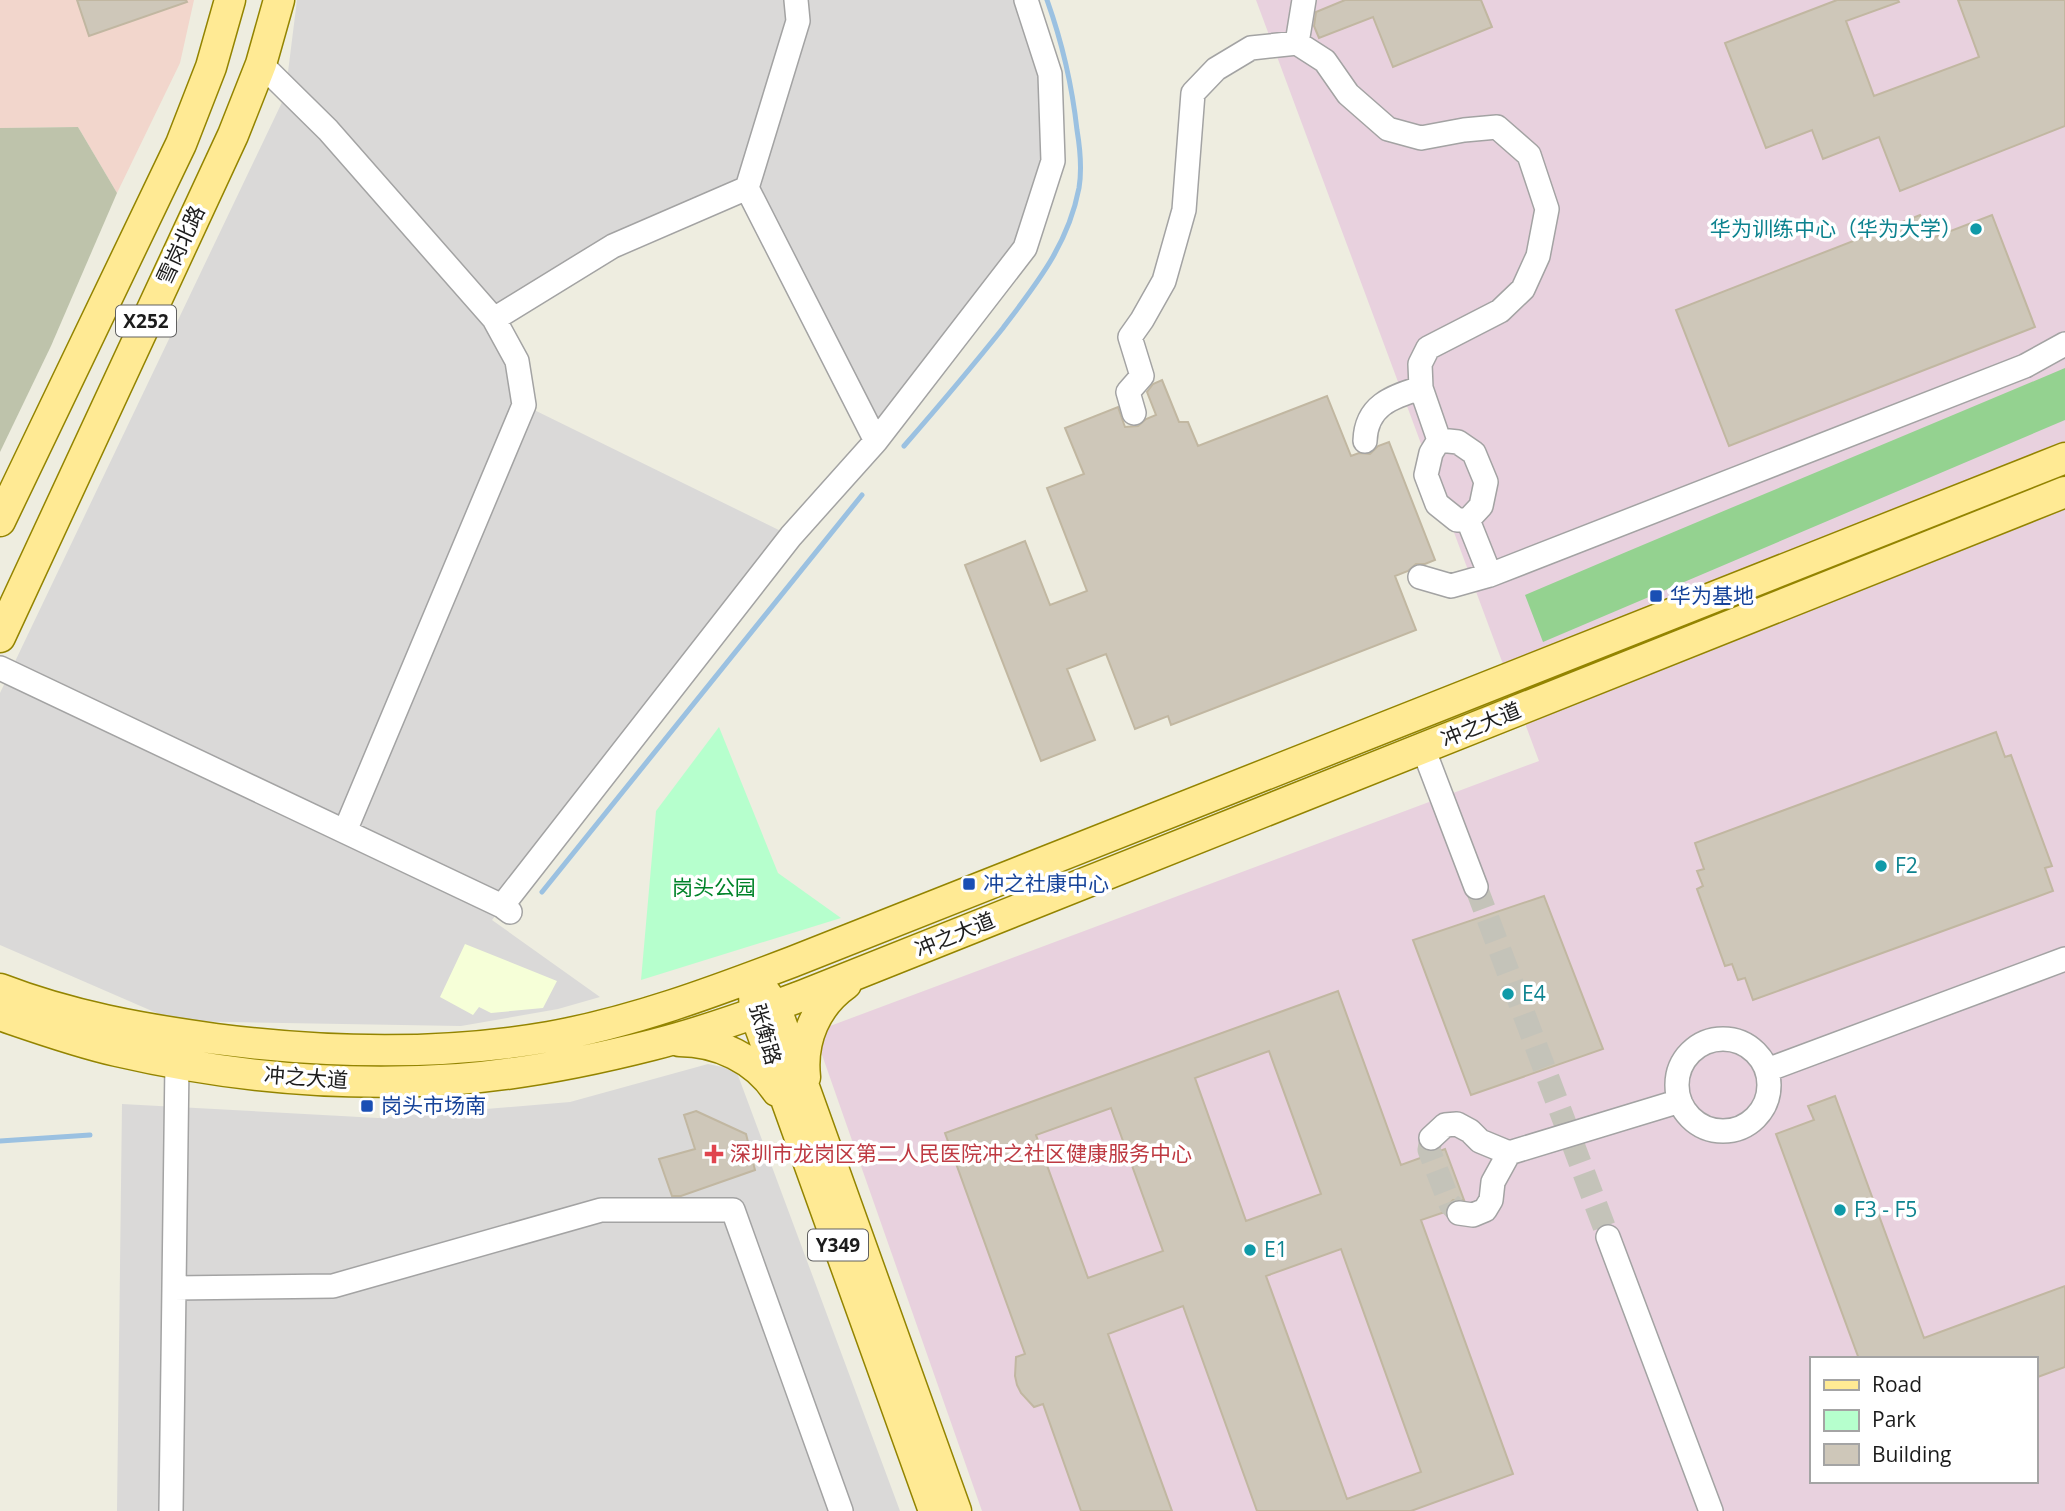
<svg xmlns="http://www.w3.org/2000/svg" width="2065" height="1511" viewBox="0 0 2065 1511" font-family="'Open Sans','Noto Sans SC',sans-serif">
	<rect width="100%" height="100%" fill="#eeede0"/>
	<!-- residential -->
	<path fill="#dad9d8" d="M297,0H1026L1050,74L1053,161L1025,248L876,441L747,188L494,319L524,405L791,536L492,920L600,997L558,1009L461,1026L175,1021L0,945V693L285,96Z
		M708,1064L736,1070L900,1511H117L122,1104L378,1118L570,1102Z"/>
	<!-- commercial -->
	<path fill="#f2d6cc" d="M0,0H194L180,63L117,193L78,127L0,128Z"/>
	<!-- industrial -->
	<path fill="#e8d1de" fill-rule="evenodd" d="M1256,0H2065V1511H982L814,1032L1539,761ZM1811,1359H2035V1481H1811Z"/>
	<!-- education -->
	<path fill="#f6ffd8" d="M465,944L557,981L543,1008L491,1013L479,1007L473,1015L440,997Z"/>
	<!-- construction -->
	<path fill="#bec3ab" d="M78,127L117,193L51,346L0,452V128Z"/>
	<!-- forest -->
	<path fill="#94d290" d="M2065,368V420L1543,642L1525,595C1705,518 1885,444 2065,368Z"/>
	<!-- park -->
	<path fill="#b6ffcd" d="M719,727L778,873L841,918L641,980L656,811Z"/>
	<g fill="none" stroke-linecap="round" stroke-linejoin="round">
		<!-- stream -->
		<path stroke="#9bc1e1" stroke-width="5" d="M904,446C938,407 971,368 1003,328C1037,283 1068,245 1079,188C1082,170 1080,148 1077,130C1072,85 1062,42 1047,0
			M542,892L862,495
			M0,1141L90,1135"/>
	</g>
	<!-- building -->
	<path fill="#cec7b9" stroke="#c1b7a1" stroke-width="2" fill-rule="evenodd" d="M77,0H186L187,2L89,36Z
		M1345,0H1481L1492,27L1393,67L1373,17L1319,38L1314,26L1316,12Z
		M1837,0H1898L1899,2L1846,21L1874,96L1979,57L1958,0H2065V126L1900,191L1879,137L1823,159L1812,130L1766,148L1725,43Z
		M1920,215L1930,239L1992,215L2035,327L1729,446L1676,310Z
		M1162,380L1179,422H1188L1198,446L1327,396L1351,456L1359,453L1370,454L1378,446L1389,442L1435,560L1425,564H1416L1408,571L1395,576L1416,630L1171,725L1168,716L1135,729L1106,654L1067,669L1095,740L1041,761L965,565L1025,541L1050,605L1087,591L1047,488L1084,474L1065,428L1118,407L1125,427L1138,426L1146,419L1156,415L1147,392L1153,384Z
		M1996,732L2005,757L2011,755L2052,866L2045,868L2053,891L1753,1000L1745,978L1738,980L1732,964L1725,966L1697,889L1703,886L1697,871L1704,869L1695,843Z
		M1544,896L1603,1049L1471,1095L1413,940Z
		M1338,991L1401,1165L1445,1149L1464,1200H1453L1448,1205L1445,1212L1421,1220L1513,1474L1411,1511H1257L1183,1306L1108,1334L1172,1511H1081L1043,1404L1034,1407L1021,1393L1017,1385L1015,1376L1016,1357L1025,1354L945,1133ZM1269,1051L1321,1194L1246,1221L1195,1078ZM1111,1108L1163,1251L1088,1278L1036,1135ZM1341,1249L1421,1472L1347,1499L1266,1276Z
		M1835,1096L1924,1338L2065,1286V1367L2035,1378V1359H1859L1776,1134L1814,1120L1808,1106Z
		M696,1111L746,1134L755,1170L681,1196H672L659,1159L695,1149L684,1115Z"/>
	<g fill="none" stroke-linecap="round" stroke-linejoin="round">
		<!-- minor-tunnel -->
		<path stroke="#c4c3b9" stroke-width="23" stroke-dasharray="23 11" stroke-linecap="butt" d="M1476,887L1608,1237
			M1431,1138L1429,1150L1450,1204L1459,1213"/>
		<!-- minor casing -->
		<g stroke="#a3a3a3" stroke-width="26">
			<path id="minor" d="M796,0L798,21L747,188L876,441
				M1297,43L1304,0
				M261,64L328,130L494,319L517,361L524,405L345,831
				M494,319L613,246L747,188
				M1134,413L1128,392L1142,376L1130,337L1142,320L1164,281L1184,210L1193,93L1216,69L1251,48L1297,43L1325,61L1348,94L1388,129L1421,138L1464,130L1497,127L1529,155L1547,209L1538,256L1523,289L1500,311L1428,348L1420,364L1421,388L1439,440L1458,442L1474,453L1486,482L1481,506L1468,520L1490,575
				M1439,440L1431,453L1426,475L1437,504L1457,520H1468
				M1365,441C1366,406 1391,397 1421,388
				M1420,577L1451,586L1490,575L2025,366L2065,344
				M0,668L502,906L510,912
				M1423,748L1476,887
				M502,906L791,536L876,441L1025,248L1053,161L1050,74L1026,0
				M1677 1085a46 46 0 1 1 92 0a46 46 0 1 1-92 0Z
				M1767,1070L2065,959
				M1431,1138L1445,1125L1457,1124L1470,1131L1480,1141L1509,1153L1680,1101
				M1459,1213L1473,1215L1485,1210L1491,1200L1493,1182L1509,1153
				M1608,1237L1711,1511
				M174,1288L333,1286L601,1210H733L841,1511
				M171,1511L177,1063"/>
		</g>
		<!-- major casing -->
		<g stroke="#938400" stroke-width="33">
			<path id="major" d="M0,521L181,144L211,67L230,0
				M0,637L233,135L261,64L279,0
				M0,989C70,1016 142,1029 216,1039C326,1053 439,1056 549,1037C633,1022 713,992 792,962L2065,458
				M764,991L775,1006L956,1511
				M754,994L755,1013L934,1511
				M0,1015C38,1028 77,1042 117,1051C229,1077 345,1087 459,1079C524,1074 589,1061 652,1045C704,1032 754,1014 804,995L2065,492
				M679,1041C718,1041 756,1059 777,1091
				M805,1077C801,1040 816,1005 846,984"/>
		</g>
		<!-- minor -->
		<use href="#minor" stroke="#fff" stroke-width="23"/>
		<!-- major -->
		<use href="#major" stroke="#ffea94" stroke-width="30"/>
	</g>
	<!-- markers -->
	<g fill="#0f9aa8" stroke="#fff" stroke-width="2.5">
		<circle cx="1976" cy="229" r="7"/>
		<circle cx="1881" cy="866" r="7"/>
		<circle cx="1508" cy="994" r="7"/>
		<circle cx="1840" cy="1210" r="7"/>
		<circle cx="1250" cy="1250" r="7"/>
	</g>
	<g fill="#1a4fb4" stroke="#fff" stroke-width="2.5">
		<rect x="1649" y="589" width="14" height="14" rx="3.5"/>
		<rect x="962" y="877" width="14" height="14" rx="3.5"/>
		<rect x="360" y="1099" width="14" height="14" rx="3.5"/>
	</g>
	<path fill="#e0444e" stroke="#fff" stroke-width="2.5" d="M710.5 1143.5h7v7h7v7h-7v7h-7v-7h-7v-7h7z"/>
	<g text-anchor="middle" stroke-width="7" stroke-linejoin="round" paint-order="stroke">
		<!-- shield labels -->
		<g fill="#fff" stroke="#606060" stroke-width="2">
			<rect x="116" y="305.5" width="60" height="31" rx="5"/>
			<rect x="808" y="1229.5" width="60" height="31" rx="5"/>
		</g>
		<g font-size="19" font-weight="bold" fill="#1c1c1c">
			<text x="146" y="328">X252</text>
			<text x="838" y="1252">Y349</text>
		</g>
		<!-- culture labels -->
		<g font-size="21" fill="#0d838f" stroke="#fff" text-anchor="start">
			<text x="1962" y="236" text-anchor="end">华为训练中心（华为大学）</text>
			<text x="1895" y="873">F2</text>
			<text x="1522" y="1001">E4</text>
			<text x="1854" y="1217">F3 - F5</text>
			<text x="1264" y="1257">E1</text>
		</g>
		<!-- street labels -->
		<g font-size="21" fill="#1c1c1c" stroke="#fff">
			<text transform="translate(181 245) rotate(-65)" y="7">雪岗北路</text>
			<text transform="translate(1481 725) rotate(-22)" y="7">冲之大道</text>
			<text transform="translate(955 935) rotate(-22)" y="7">冲之大道</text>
			<text transform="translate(765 1034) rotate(74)" y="7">张衡路</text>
			<text transform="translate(306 1078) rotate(4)" y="7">冲之大道</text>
		</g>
		<!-- transit labels -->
		<g font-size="21" fill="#164399" stroke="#fff" text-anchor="start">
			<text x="1670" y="603">华为基地</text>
			<text x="983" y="891">冲之社康中心</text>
			<text x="381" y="1113">岗头市场南</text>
		</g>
		<!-- park labels -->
		<g font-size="21" fill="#008329" stroke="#fff">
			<text x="714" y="895">岗头公园</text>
		</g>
		<!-- health labels -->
		<g font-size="21" fill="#be3a42" stroke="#fff" text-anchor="start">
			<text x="730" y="1161">深圳市龙岗区第二人民医院冲之社区健康服务中心</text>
		</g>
	</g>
	<!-- legend -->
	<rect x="1810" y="1357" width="228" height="126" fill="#ffffff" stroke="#a4a4a4" stroke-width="2"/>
	<rect x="1824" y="1380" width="35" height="10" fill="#ffea94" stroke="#a4a4a4" stroke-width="2"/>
	<text x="1872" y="1392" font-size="21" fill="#1c1c1c">Road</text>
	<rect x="1824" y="1410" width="35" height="21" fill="#b6ffcd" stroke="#a4a4a4" stroke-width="2"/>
	<text x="1872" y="1427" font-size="21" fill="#1c1c1c">Park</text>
	<rect x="1824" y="1444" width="35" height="21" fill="#cec7b9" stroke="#a4a4a4" stroke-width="2"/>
	<text x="1872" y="1462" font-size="21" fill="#1c1c1c">Building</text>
</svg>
